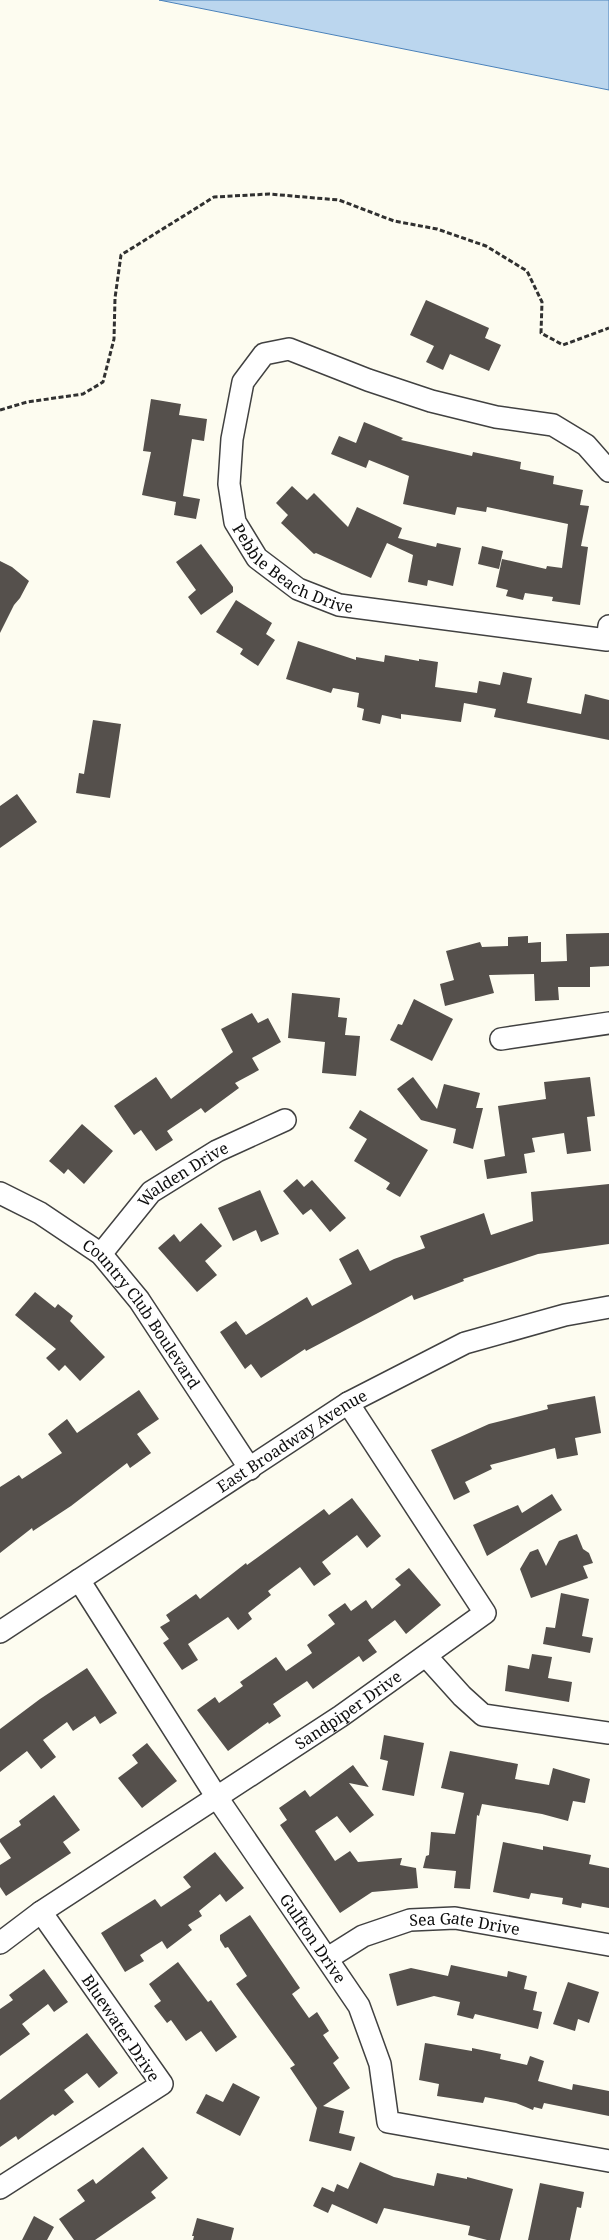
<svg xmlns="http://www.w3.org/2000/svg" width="609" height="2240" viewBox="0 0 609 2240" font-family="'Noto Serif',serif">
	<rect width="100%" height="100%" fill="#fdfcf0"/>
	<!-- water -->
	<path fill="#bbd6ee" stroke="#4c83bb" d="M159,0H609V90Z"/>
	<!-- building -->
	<path fill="#55504c" d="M426,300L489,328L485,338L501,345L489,371L450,354L443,370L426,362L434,346L410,335Z
		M151,399L181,404L179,415L207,419L204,441L192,439L183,496L200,499L196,519L174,515L176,502L142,495L151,452L143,451Z
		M364,422L403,438L401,440L472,456L473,452L521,462L520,469L554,476L553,484L583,490L580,505L589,506L581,546L588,547L580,605L552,601L553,597L525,593L523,600L506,596L508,590L496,587L502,559L546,569L547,566L562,568L568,524L487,507L486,512L457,507L455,515L403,504L409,476L369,460L366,468L331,454L339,436L356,443Z
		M292,486L307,500L314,493L348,527L357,507L402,528L398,538L436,547L437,543L461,548L453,586L428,580L427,586L408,582L413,555L387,543L371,578L316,553L314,554L281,523L288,515L276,503Z
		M201,544L233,587V592L201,615L188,597L196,590L176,562Z
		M482,546L503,551L499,569L478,564Z
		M0,561L12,567L29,581L20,598L14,605L0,633Z
		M236,600L272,623L266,634L275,640L258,666L240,654L243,649L216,632Z
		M298,641L356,660V657L384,662L385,655L419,661V659L438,662L435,687L477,693L479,681L500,685L503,672L532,678L527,703L581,714L585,694L609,700V740L494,717L496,709L464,703L461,722L401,714V719L382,715L380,724L362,720L364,709L357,707L359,693L333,688L331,693L286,679Z
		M93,720L121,724L110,798L76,793L79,773L84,774Z
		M17,794L37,822L0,848V806Z
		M609,933V966L590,967V987H558L559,1000L535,1001L534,974L489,975L494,993L445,1006L440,984L454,980L446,951L480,942L482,947L508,946V937L528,936V943L541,942V962L567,961L566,934Z
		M292,993L340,998L338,1017L347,1018L345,1035L360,1036L356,1076L322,1073L325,1042L288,1038Z
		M414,999L453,1019L432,1061L390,1040L398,1024L402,1025Z
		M252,1013L258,1023L268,1018L281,1042L252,1058L259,1070L235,1083L239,1088L205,1113L201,1108L167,1131L173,1140L156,1151L141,1130L134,1135L114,1106L156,1077L171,1099L233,1052L221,1029Z
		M413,1077L437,1109L444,1084L480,1093L476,1108H483L473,1149L453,1143L456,1129L421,1120L397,1089Z
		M590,1077L595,1116L587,1117L591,1151L567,1154L564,1133L532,1138L535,1152L524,1154L527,1173L487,1179L484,1160L505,1156L498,1106L546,1099L544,1082Z
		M360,1110L428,1150L400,1197L386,1189L390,1183L354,1161L367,1139L349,1128Z
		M82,1124L113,1151L84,1184L68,1169L64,1174L49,1161Z
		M297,1179L304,1187L312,1180L346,1218L330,1232L311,1209L303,1215L283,1191Z
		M609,1184V1244L538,1254L463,1279L464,1281L414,1300L412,1295L306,1351L305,1349L261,1378L251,1364L245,1369L220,1332L236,1321L246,1335L307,1297L312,1306L352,1284L339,1259L358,1249L370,1271L394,1259L425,1248L420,1236L484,1213L491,1235L533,1221L531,1192Z
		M260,1190L279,1234L261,1242L256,1230L233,1241L218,1208Z
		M201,1223L222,1246L205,1261L217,1275L197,1292L158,1248L174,1234L180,1242Z
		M35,1292L55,1308L58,1304L73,1316L70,1321L105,1357L80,1381L65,1365L59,1371L46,1358L56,1349L15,1315Z
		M139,1390L159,1419L137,1434L151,1453L130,1468L127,1463L71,1506L33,1531L32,1528L0,1553V1487L19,1475L22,1479L62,1453L48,1434L67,1419L77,1433Z
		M595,1396L601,1433L575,1438L578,1455L557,1459L555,1448L490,1465L492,1469L465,1482L470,1492L454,1500L431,1450L489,1424L548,1409L547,1405Z
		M552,1494L562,1510L487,1556L473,1525L518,1505L522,1513Z
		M352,1498L381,1536L367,1548L357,1535L322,1562L331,1574L314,1586L300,1567L268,1591L271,1595L248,1613L252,1619L238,1630L228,1617L188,1644L198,1660L182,1670L163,1643L169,1639L160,1627L170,1621L166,1615L196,1594L200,1599L246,1563L247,1565L324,1509L329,1515Z
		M577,1534L583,1549L589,1553L593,1563L583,1566L588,1578L531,1598L520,1569L530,1552L538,1549L546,1566L559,1541Z
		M409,1568L441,1605L406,1634L395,1620L368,1640L377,1652L363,1662L359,1656L313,1689L307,1681L273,1704L281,1716L269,1724L268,1722L228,1751L197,1710L215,1697L219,1703L243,1686L240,1682L276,1657L286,1671L312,1653L307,1645L335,1624L328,1615L345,1603L351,1611L366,1600L372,1609L401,1585L395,1579Z
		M561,1593L589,1599L582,1636L593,1638L590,1653L543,1644L546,1627L555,1628Z
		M532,1654L552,1657L548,1678L572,1682L569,1702L505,1691L508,1665L529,1669Z
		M87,1668L117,1713L100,1724L95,1716L73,1731L67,1722L43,1740L56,1757L41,1769L27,1751L0,1772V1729L40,1699Z
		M384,1735L424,1743L414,1796L382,1790L388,1761L380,1759Z
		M147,1743L177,1781L142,1808L118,1778L138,1763L132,1755Z
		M450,1751L518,1764L515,1779L549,1785L553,1768L590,1779L585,1803L573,1801L568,1821L542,1814L482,1804L479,1816L477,1815L470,1889L454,1888L456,1871L423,1868L426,1856L429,1855L431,1832L455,1834L464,1793L441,1788Z
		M353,1765L369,1787L349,1783L374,1815L350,1833L337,1816L315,1831L335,1861L350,1851L358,1862L402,1858L400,1865L416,1868L418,1888L372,1892L340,1913L280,1825L287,1820L279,1808L305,1790L310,1797Z
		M54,1795L80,1830L63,1842L71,1853L6,1896L0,1887V1865L11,1858L0,1842V1839L21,1825L19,1821Z
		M503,1842L543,1850V1846L591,1855L589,1864L609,1868V1908L582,1903L581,1908L562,1904L563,1898L531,1893L529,1899L493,1892Z
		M215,1852L244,1888L226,1902L220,1894L199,1911L202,1916L188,1925L192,1930L167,1949L162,1941L140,1955L144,1961L125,1972L101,1933L155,1899L161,1907L191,1887L183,1877Z
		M250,1915L300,1988L292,1994L309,2018L317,2012L329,2031L323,2035L339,2058L333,2063L350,2088L323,2106L344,2111L339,2133L355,2137L351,2151L309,2141L317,2108L290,2068L295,2065L236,1984L247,1976L228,1947L225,1948L220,1940V1935Z
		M178,1962L208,2002L211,2000L237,2037L216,2052L201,2031L186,2041L171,2020L167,2023L154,2006L161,2001L149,1984Z
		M451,1965L507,1977L508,1971L527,1976L524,1989L537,1992L533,2010L542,2012L538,2029L475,2014L473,2019L457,2015L460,2002L434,1996L397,2006L389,1974L411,1968L448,1976Z
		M44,1969L68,2002L54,2012L48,2004L22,2024L30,2034L0,2056V2009L13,2000L9,1995Z
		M568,1982L599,1992L589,2023L578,2019L575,2031L553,2024Z
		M87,2033L118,2073L99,2088L87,2073L64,2090L74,2102L55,2116L53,2114L18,2140L16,2136L0,2147V2100Z
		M425,2043L472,2051V2048L501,2054L500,2059L527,2065L530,2056L544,2061L538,2081L572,2090L573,2084L609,2091V2116L544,2103L542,2109L534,2107L533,2110L516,2103L485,2097L483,2103L437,2096L439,2084L419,2080Z
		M233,2083L260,2097L240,2136L196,2113L206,2094L223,2102Z
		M143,2147L168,2178L151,2192L156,2198L95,2240H74L59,2219L85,2201L77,2190L93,2179L96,2184Z
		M360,2162L394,2177L434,2186L437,2173L467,2179V2177L513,2189L500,2240H487L468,2235L470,2226L384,2208L377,2224L332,2204L328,2213L313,2206L322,2187L334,2192L337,2184L348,2189Z
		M540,2183L584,2192L581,2208L577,2207L570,2240H528Z
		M34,2216L54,2227L47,2240H22Z
		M197,2218L234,2228L231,2240H193L194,2236H192Z"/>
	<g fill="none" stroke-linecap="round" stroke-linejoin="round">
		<!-- minor casing -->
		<g stroke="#414141" stroke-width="24">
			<g id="minor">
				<path id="s1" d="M609,471L586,445L553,425L496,417L431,401L368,380L289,349L264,354L243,382L232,439L229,484L235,522L257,558L298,589L339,605L607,640L609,626"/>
				<path d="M501,1039L609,1023"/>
				<path id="s2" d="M0,1193L40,1213L101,1254L139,1300L250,1469"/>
				<path id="s3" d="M101,1254L151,1192L217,1151L285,1120"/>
				<path id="s4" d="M79,1580L216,1796L359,2006L380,2064L388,2122L609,2161"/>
				<path id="s5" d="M0,1632L348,1403L465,1343L565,1315L609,1307"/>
				<path d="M426,1656L462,1696L483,1715L609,1733"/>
				<path id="s6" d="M0,1943L41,1912L341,1716L485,1613L348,1403"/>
				<path id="s7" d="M328,1958L363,1936L410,1920L455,1918L609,1945"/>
				<path d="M0,2188L162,2084L41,1912"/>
			</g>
		</g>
		<!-- path -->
		<path stroke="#303030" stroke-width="3" stroke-dasharray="5 2.5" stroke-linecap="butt" d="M0,410L27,402L83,394L103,382L114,339L115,298L121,255L214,197L269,194L339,200L394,221L437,229L486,246L527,271L542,302L541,333L563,345L609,328"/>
		<!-- minor -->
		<use href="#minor" stroke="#fff" stroke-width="21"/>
	</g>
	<g text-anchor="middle" stroke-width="5" stroke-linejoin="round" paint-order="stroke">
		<!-- street labels -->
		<g font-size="16" fill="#0e0e0e" stroke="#fff">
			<text dy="6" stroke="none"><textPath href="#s1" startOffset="629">Pebble Beach Drive</textPath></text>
			<text dy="6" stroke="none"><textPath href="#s3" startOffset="116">Walden Drive</textPath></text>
			<text dy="6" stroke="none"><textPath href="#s2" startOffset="190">Country Club Boulevard</textPath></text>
			<text dy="6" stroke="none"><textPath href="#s5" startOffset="349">East Broadway Avenue</textPath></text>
			<text dy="6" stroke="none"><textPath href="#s6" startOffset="419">Sandpiper Drive</textPath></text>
			<text dy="6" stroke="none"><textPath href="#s7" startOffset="146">Sea Gate Drive</textPath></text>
			<text dy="6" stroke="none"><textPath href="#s4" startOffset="428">Gulfton Drive</textPath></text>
			<text transform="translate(121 2028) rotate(56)" y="6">Bluewater Drive</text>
		</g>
	</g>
</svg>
